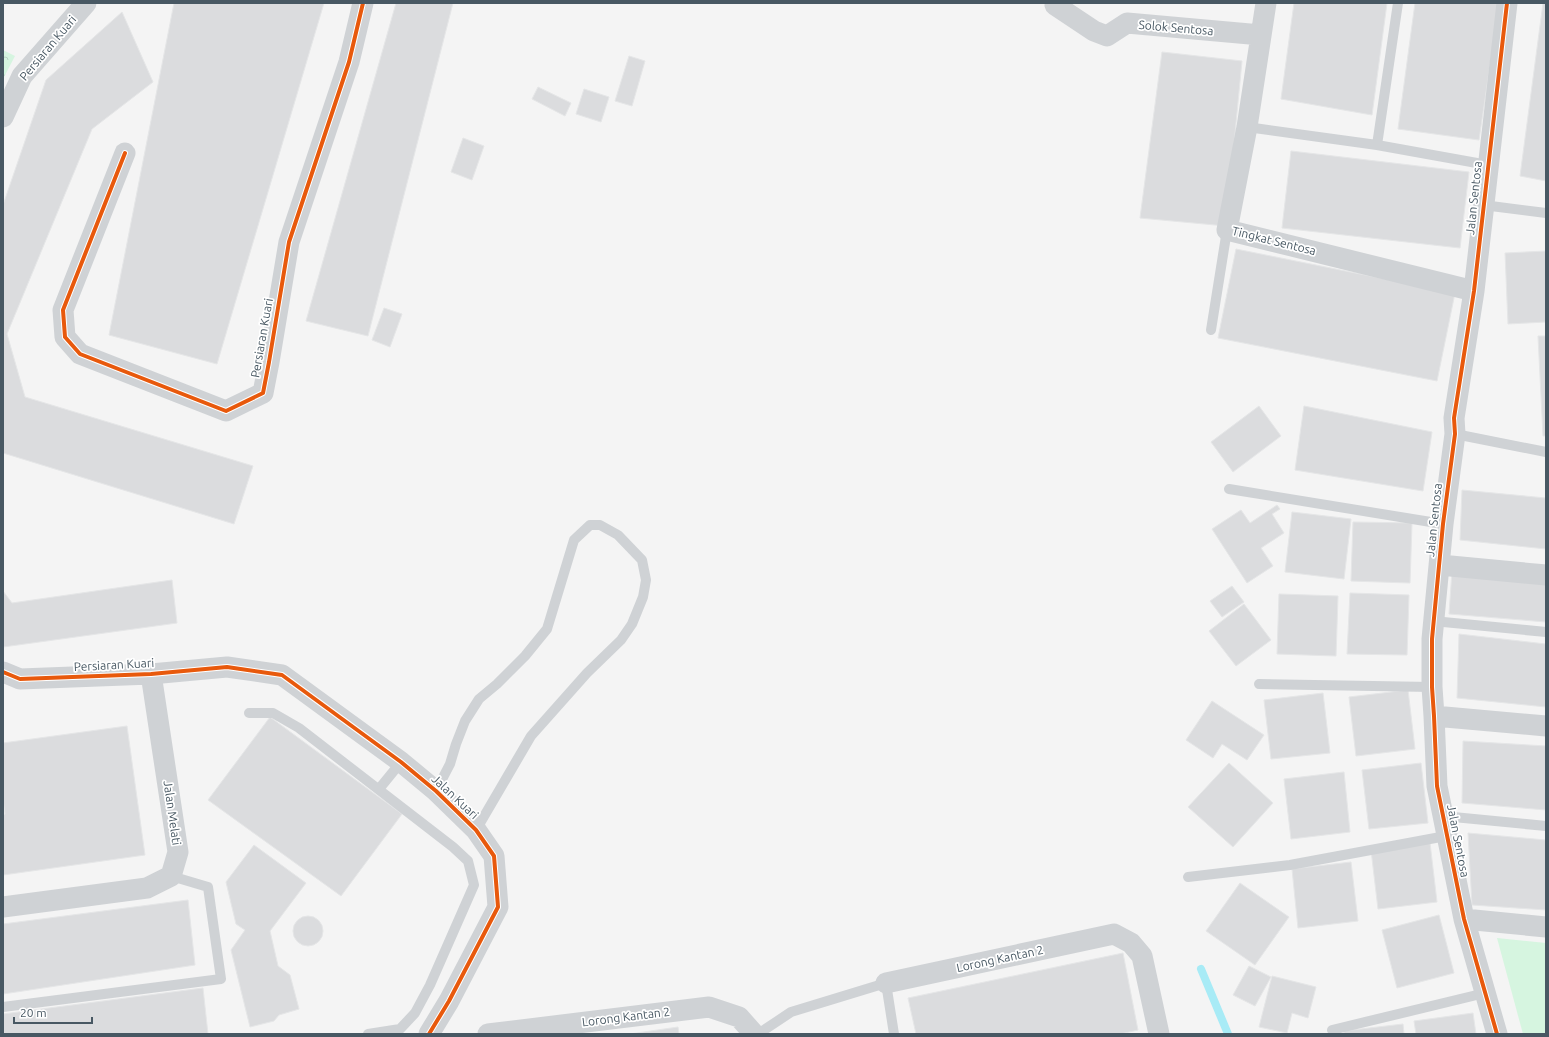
<svg xmlns="http://www.w3.org/2000/svg" width="1549" height="1037" viewBox="0 0 1549 1037" font-family="Ubuntu,sans-serif">
	<defs>
		<pattern id="forest-crowns" width="20" height="18" patternUnits="userSpaceOnUse"><rect width="20" height="18" fill="#d6f5e0"/><path d="M2 6a3 3 0 1 1 6 0M12 15a3 3 0 1 1 6 0" fill="none" stroke="#b9d4c3"/></pattern>
	</defs>
	<rect width="100%" height="100%" fill="#f4f4f4"/>
	<!-- forest -->
	<path fill="url(#forest-crowns)" d="M3,50L15,56L3,79Z"/>
	<!-- park -->
	<path fill="#d6f5e0" d="M1497,938L1546,943V1034H1523Z"/>
	<g fill="none" stroke-linecap="round" stroke-linejoin="round">
		<!-- stream -->
		<path stroke="#a8ebf6" stroke-width="8" d="M1201,969L1228,1034"/>
	</g>
	<!-- building -->
	<path fill="#dbdcde" stroke="#e5e6e7" d="M174,3H324L217,364L109,335Z
		M396,3H453L368,336L306,321Z
		M1294,3H1387L1372,115L1281,99Z
		M1415,3H1499L1479,140L1398,129Z
		M1543,3H1546V181L1520,176Z
		M122,12L153,82L92,129L7,334L25,397L253,466L234,524L3,453V205L46,80Z
		M1162,52L1242,61L1226,226L1140,218Z
		M629,56L645,61L632,106L615,101Z
		M538,87L571,103L565,116L532,99Z
		M584,89L609,97L601,122L576,114Z
		M463,138L484,146L472,180L451,172Z
		M1291,151L1469,172L1460,248L1282,228Z
		M1236,249L1455,293L1437,381L1218,338Z
		M1546,251V322L1508,324L1505,253Z
		M384,308L402,314L390,347L372,340Z
		M1538,336H1546V436H1543Z
		M1259,406L1281,436L1233,472L1211,442Z
		M1304,406L1432,432L1423,491L1295,470Z
		M1462,490L1546,498V549L1460,540Z
		M1277,505L1280,509L1272,514L1284,533L1261,548L1273,566L1247,583L1212,529L1241,510L1250,523Z
		M1292,512L1351,519L1344,579L1285,572Z
		M1353,522L1412,523L1410,583L1351,581Z
		M1452,571L1546,579V622L1449,614Z
		M172,580L177,623L3,647V591L12,603Z
		M1232,586L1244,602L1222,617L1210,601Z
		M1350,593L1409,595L1407,655L1347,654Z
		M1279,594L1338,596L1336,656L1277,654Z
		M1244,604L1271,640L1236,666L1209,631Z
		M1459,634L1546,644V707L1457,698Z
		M1408,690L1415,749L1356,756L1349,697Z
		M1323,693L1330,753L1271,759L1264,700Z
		M1212,701L1264,735L1247,760L1222,744L1213,758L1186,740Z
		M270,717L402,814L341,896L208,800Z
		M127,726L145,855L3,875V815L5,814L3,800V743Z
		M1463,741L1546,746V810L1462,803Z
		M1229,763L1273,803L1233,847L1188,807Z
		M1421,763L1428,823L1369,829L1362,770Z
		M1344,772L1350,832L1291,839L1284,779Z
		M1468,833L1546,840V910L1472,905Z
		M1430,843L1437,902L1378,909L1371,850Z
		M254,845L306,883L270,931L278,966L290,975L299,1009L279,1015L274,1021L250,1027L231,950L245,930L236,924L226,882Z
		M1351,862L1358,921L1298,928L1292,869Z
		M1240,883L1289,917L1255,965L1206,931Z
		M188,900L195,965L3,994V924Z
		M1439,915L1454,973L1397,988L1382,930Z
		M293 931a15 15 0 1 1 30 0a15 15 0 1 1-30 0Z
		M1123,953L1138,1030L1120,1034H916L908,998Z
		M1249,966L1271,977L1255,1006L1233,995Z
		M1272,976L1316,987L1308,1018L1292,1013L1287,1033L1259,1027Z
		M203,988L208,1034H3V1014Z
		M1473,1013L1476,1034H1416L1414,1021Z
		M1403,1024L1404,1034H1344V1031Z
		M678,1027L679,1034H630Z"/>
	<g fill="none" stroke-linecap="round" stroke-linejoin="round">
		<!-- service -->
		<path stroke="#cfd2d5" stroke-width="10" d="M1247,127L1377,145L1488,165
			M1377,145L1398,3
			M1483,205L1546,213
			M1211,330L1227,230
			M1455,434L1546,452
			M1229,489L1443,524
			M1433,621L1546,632
			M1259,684L1432,687
			M249,713H273L299,728L453,847L468,861L474,885L430,985L415,1013L400,1029L368,1034
			M379,789L401,762
			M436,791L450,764L456,744L465,721L479,699L497,684L525,656L547,629L574,540L590,525H600L618,535L642,560L646,580L643,597L632,624L621,640L587,673L531,736L476,830
			M1443,816L1546,826
			M1188,877L1290,865L1446,836
			M3,1007L221,979L208,887L171,876
			M1332,1030L1485,993
			M758,1034L791,1012L886,983L894,1034"/>
		<!-- minor -->
		<path stroke="#cfd2d5" stroke-width="21" d="M1266,3L1247,127L1227,230L1474,291
			M1055,5L1094,31L1107,36L1127,23L1261,35
			M3,117L22,76L86,3
			M125,153L63,310L65,337L80,354L226,411L263,393L269,362L289,242L349,62L363,3
			M1440,565L1546,575
			M3,672L20,679L151,674L227,667L282,675L401,762L436,791L476,830L494,856L498,907L449,1001L429,1034
			M1434,716L1546,726
			M3,907L147,888L171,876L178,852L151,674
			M1464,919L1546,927
			M886,983L1114,934L1131,943L1142,956L1159,1034
			M488,1034L709,1007L739,1017L754,1034
			M1497,1034L1464,919L1437,786L1434,716L1432,687V639L1443,524L1455,434L1454,418L1474,291L1507,3"/>
		<!-- cycleway casing -->
		<g stroke="#fff" stroke-width="6">
			<path id="cycleway" d="M125,153L63,310L65,337L80,354L226,411L263,393L269,362L289,242L349,62L363,3
				M3,672L20,679L151,674L227,667L282,675L401,762L436,791L476,830L494,856L498,907L449,1001L429,1034
				M1497,1034L1464,919L1437,786L1434,716L1432,687V639L1443,524L1455,434L1454,418L1474,291L1507,3"/>
		</g>
		<!-- cycleway -->
		<use href="#cycleway" stroke="#e8590c" stroke-width="4"/>
	</g>
	<g text-anchor="middle" stroke-width="3.5" stroke-linejoin="round" paint-order="stroke">
		<!-- street labels -->
		<g font-size="12" fill="#485863" stroke="#fff">
			<text transform="translate(1176 28) rotate(5)" y="4">Solok Sentosa</text>
			<text transform="translate(48 48) rotate(-50)" y="4">Persiaran Kuari</text>
			<text transform="translate(1474 198) rotate(-84)" y="4">Jalan Sentosa</text>
			<text transform="translate(1274 241) rotate(14)" y="4">Tingkat Sentosa</text>
			<text transform="translate(262 338) rotate(-80)" y="4">Persiaran Kuari</text>
			<text transform="translate(1434 520) rotate(-84)" y="4">Jalan Sentosa</text>
			<text transform="translate(114 665) rotate(-3)" y="4">Persiaran Kuari</text>
			<text transform="translate(455 797) rotate(43)" y="4">Jalan Kuari</text>
			<text transform="translate(172 813) rotate(82)" y="4">Jalan Melati</text>
			<text transform="translate(1458 841) rotate(79)" y="4">Jalan Sentosa</text>
			<text transform="translate(1000 959) rotate(-12)" y="4">Lorong Kantan 2</text>
			<text transform="translate(626 1017) rotate(-7)" y="4">Lorong Kantan 2</text>
		</g>
	</g>
	<!-- border -->
	<rect width="1549" height="1037" fill="none" stroke="#485863" stroke-width="8"/>
	<!-- scale -->
	<path d="M14 1017v6h78v-6" fill="none" stroke="#485863" stroke-width="2"/>
	<text x="20" y="1017" font-size="12" fill="#485863" stroke="#ffffff" stroke-width="3" paint-order="stroke">20 m</text>
</svg>
